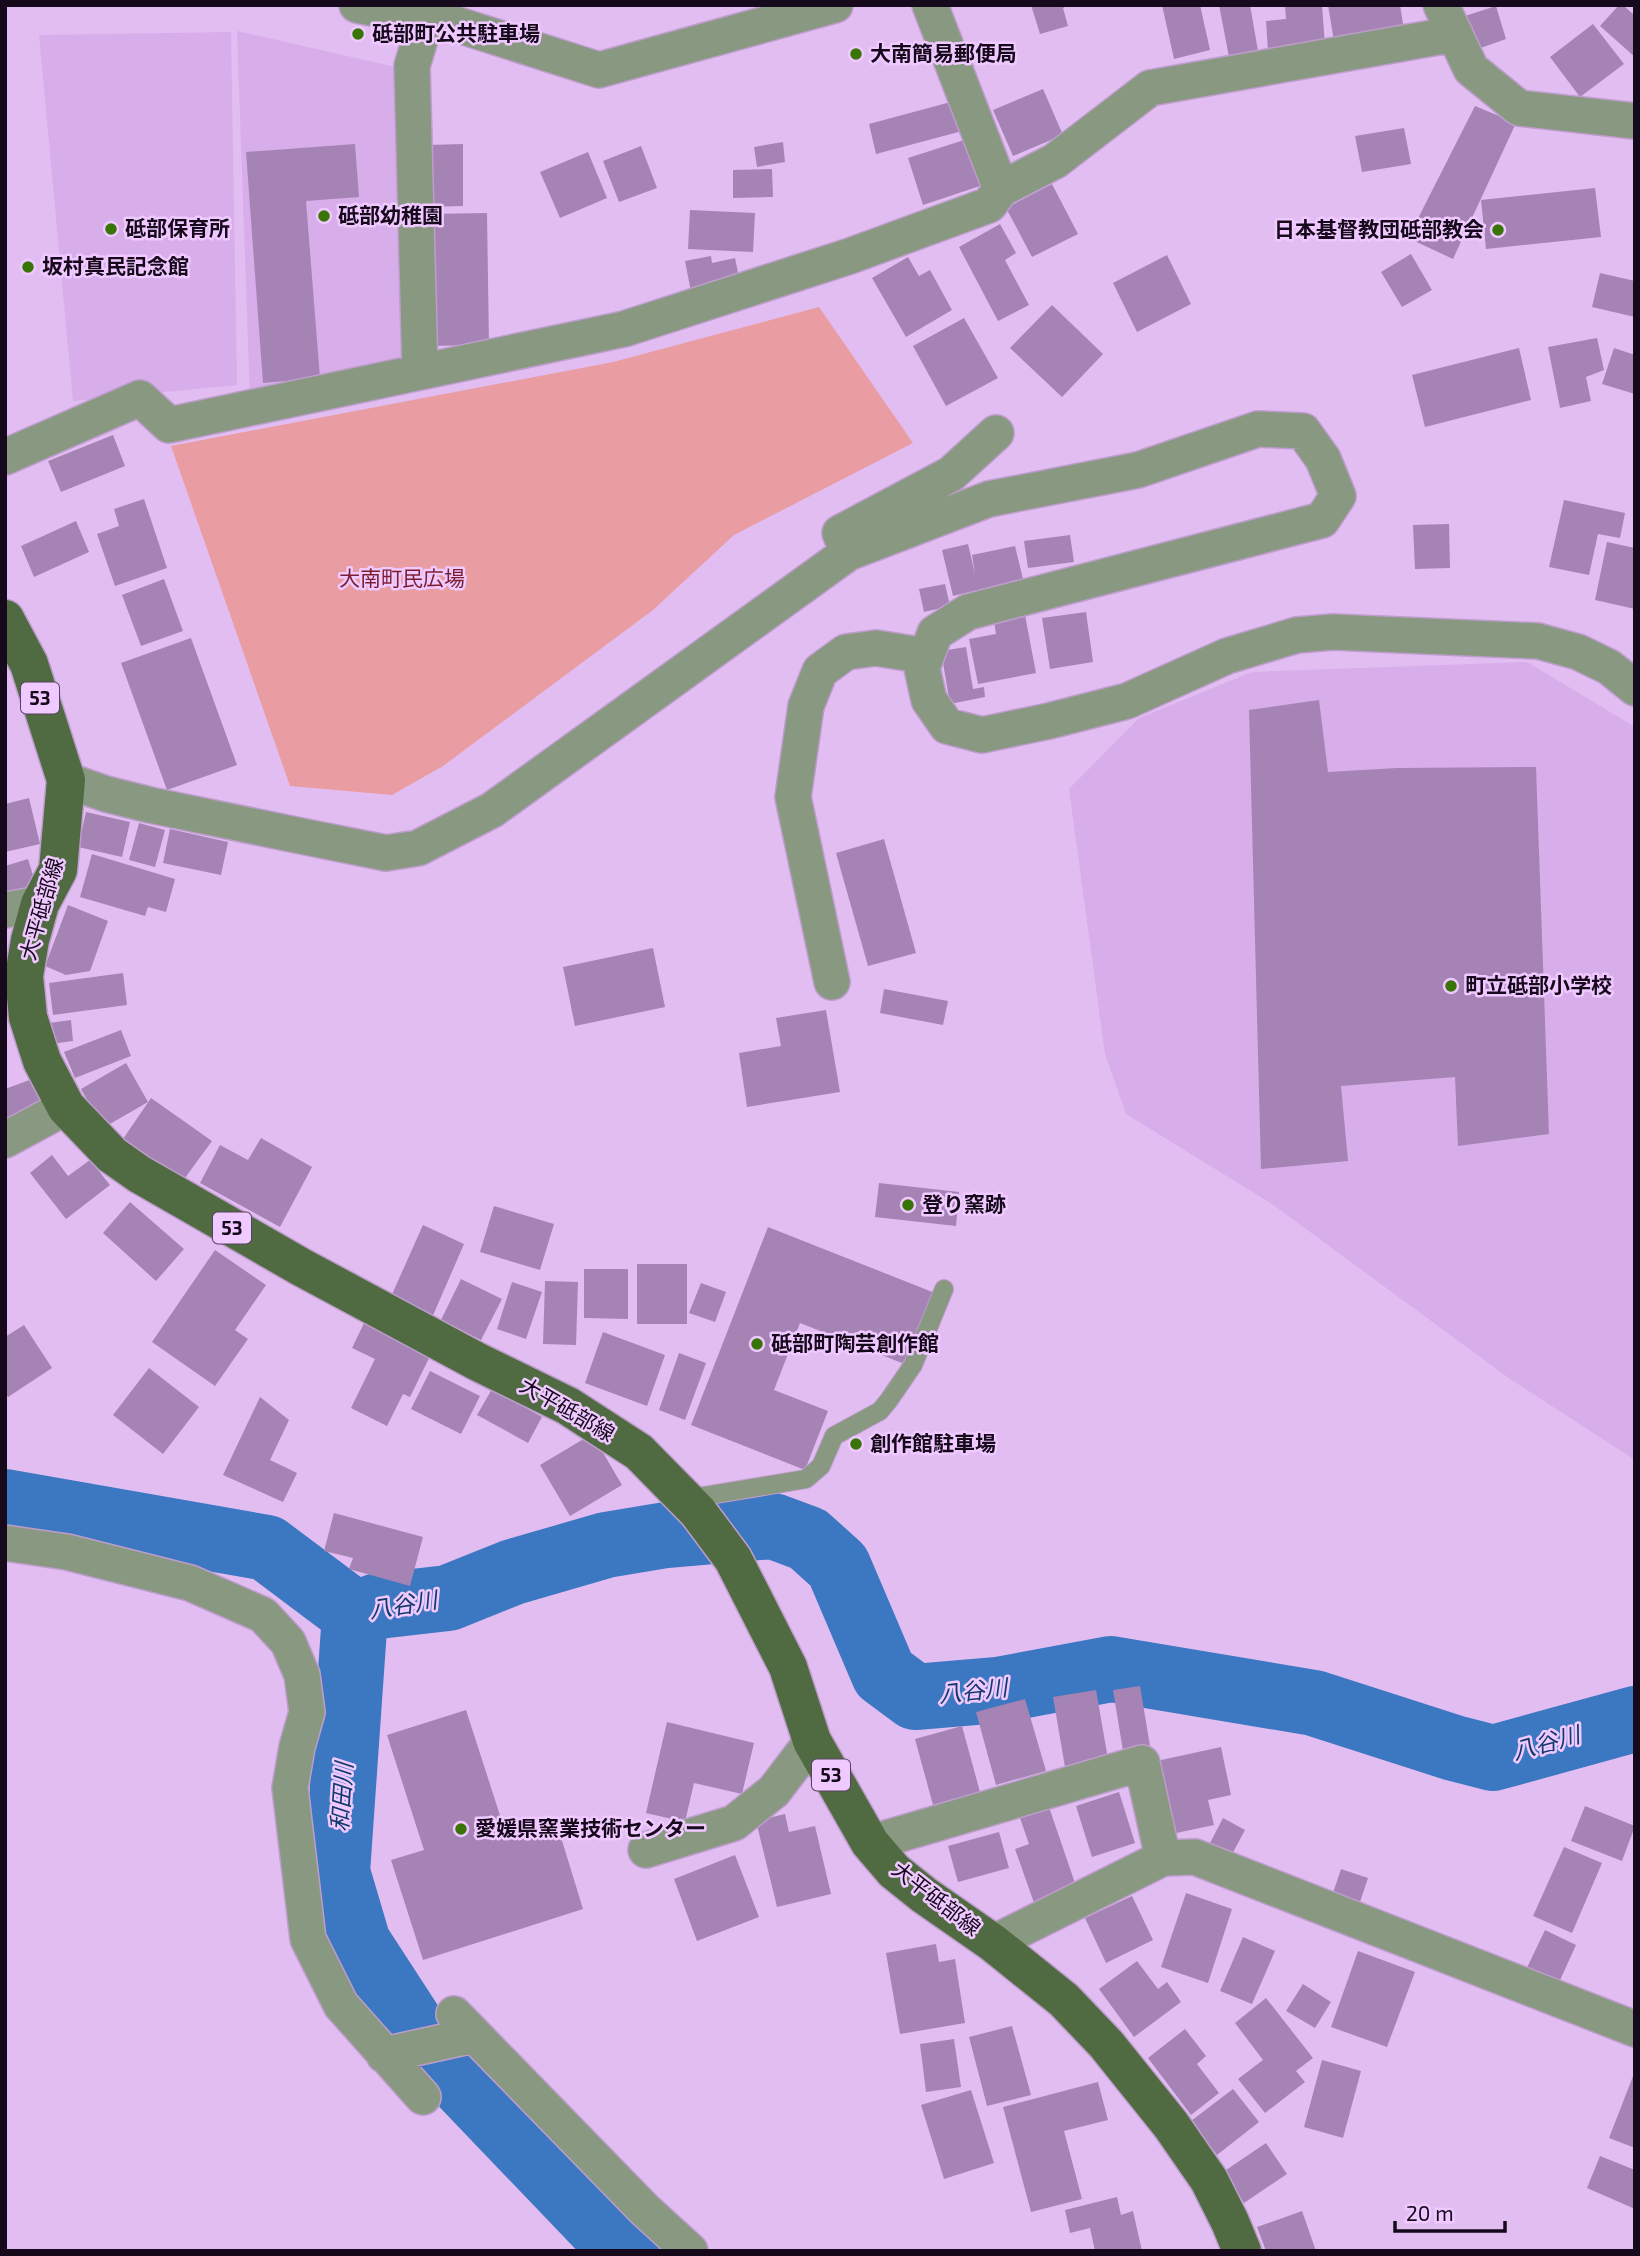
<svg xmlns="http://www.w3.org/2000/svg" width="1640" height="2256" viewBox="0 0 1640 2256" font-family="'Exo 2','Noto Sans JP',sans-serif">
	<rect width="100%" height="100%" fill="#e2bdf2"/>
	<!-- built -->
	<path fill="#d7aee9" d="M237,31L400,68L408,364L250,399Z
		M231,32L237,385L73,401L39,35Z
		M1527,662L1635,727V1460L1510,1379L1272,1204L1126,1114L1105,1054L1069,789L1139,718L1252,672Z"/>
	<!-- green -->
	<path fill="#e99da2" d="M819,307L913,443L734,535L653,610L443,766L392,795L290,786L171,446L613,362Z"/>
	<g fill="none" stroke-linecap="round" stroke-linejoin="round">
		<!-- river -->
		<path stroke="#3c77c1" stroke-width="66" d="M5,1502L267,1548L355,1614
			M355,1614L378,1606L448,1598L513,1572L606,1545L666,1535L773,1526L808,1539L838,1566L884,1674L915,1697L998,1690L1111,1669L1314,1703L1454,1748L1493,1758L1635,1719
			M355,1614L337,1872L358,1943L421,2040L601,2228L626,2251"/>
	</g>
	<!-- building -->
	<path fill="#a683b5" d="M1031,5H1069L1063,8L1068,26L1040,34Z
		M1162,5H1200L1210,50L1174,59Z
		M1219,5H1250L1258,51L1229,57Z
		M1285,5H1322L1325,46L1268,51L1266,21L1286,19Z
		M1328,5H1400L1404,30L1334,41Z
		M1619,5H1623L1635,16V57L1600,26Z
		M1496,6L1506,39L1472,51L1462,17Z
		M1593,24L1624,64L1580,97L1550,57Z
		M1043,89L1063,135L1013,156L993,110Z
		M958,100L966,130L876,154L869,124Z
		M1475,106L1516,123L1453,259L1408,238Z
		M1404,128L1411,164L1362,172L1355,136Z
		M964,140L980,186L923,205L908,158Z
		M783,142L785,162L757,167L754,147Z
		M355,144L359,197L306,201L320,378L263,383L246,152Z
		M463,144V206L428,207L427,145Z
		M641,146L657,188L619,202L603,161Z
		M588,152L607,198L560,218L540,172Z
		M772,169L773,197L733,198V170Z
		M1052,184L1078,234L1032,257L1006,208Z
		M1595,188L1601,237L1486,249L1481,200Z
		M690,210L755,213L753,252L688,249Z
		M487,213L489,345L429,346L427,214Z
		M1000,224L1016,253L1005,260L1029,305L998,321L959,247Z
		M1411,254L1432,290L1402,307L1381,272Z
		M1167,255L1191,304L1137,332L1113,283Z
		M711,256L712,263L735,258L741,287L692,297L685,261Z
		M908,257L919,276L930,270L952,310L906,337L872,278Z
		M1600,273L1635,281V317L1592,307Z
		M1052,305L1103,354L1062,397L1010,348Z
		M964,318L998,378L946,406L913,346Z
		M1597,338L1604,370L1586,377L1591,401L1560,408L1548,347Z
		M1519,348L1531,400L1425,427L1412,375Z
		M1614,348L1635,355V394L1602,384Z
		M113,435L125,466L61,492L48,461Z
		M144,499L167,568L115,586L97,534L119,526L114,509Z
		M1564,500L1625,513L1620,538L1598,534L1589,575L1549,567Z
		M76,521L89,552L34,577L21,546Z
		M1449,524L1450,568L1415,569L1413,525Z
		M1070,535L1074,562L1028,568L1024,541Z
		M1607,542L1635,548V609L1595,600Z
		M968,544L975,574L972,555L1015,546L1023,579L953,596L942,550Z
		M164,579L183,631L141,646L122,595Z
		M945,584L950,606L924,612L919,589Z
		M1086,612L1093,662L1050,669L1042,618Z
		M1025,615L1036,673L978,684L969,639L996,634L994,621Z
		M191,638L237,765L167,790L121,663Z
		M966,647L973,689L984,687L985,697L950,704L941,651Z
		M1319,700L1328,772L1397,768L1536,767L1549,1134L1458,1146L1455,1077L1341,1086L1348,1161L1261,1169L1249,710Z
		M29,798L40,844L5,852V804Z
		M86,812L130,822L122,857L78,847Z
		M139,823L165,830L155,867L129,860Z
		M170,829L228,842L221,875L163,863Z
		M884,839L916,953L868,966L836,853Z
		M92,854L175,879L166,912L148,907L145,916L80,897Z
		M28,859L36,885L5,894V866Z
		M68,905L108,921L90,971L66,975L45,966Z
		M653,948L665,1007L575,1026L563,967Z
		M123,973L127,1005L53,1015L49,983Z
		M884,989L948,1001L943,1025L880,1013Z
		M826,1010L840,1092L747,1107L739,1053L781,1046L776,1018Z
		M71,1020L73,1041L51,1044L49,1023Z
		M121,1030L131,1056L75,1078L64,1052Z
		M126,1063L148,1102L103,1128L81,1089Z
		M35,1078L47,1110L5,1126V1089Z
		M151,1098L212,1141L182,1182L123,1139Z
		M261,1138L312,1167L280,1227L200,1183L220,1145L248,1160Z
		M52,1155L68,1176L90,1160L110,1185L66,1219L30,1173Z
		M879,1183L959,1192L956,1226L875,1217Z
		M130,1202L184,1249L156,1281L103,1233Z
		M494,1206L554,1224L540,1270L480,1252Z
		M423,1225L464,1244L431,1320L389,1301Z
		M768,1227L935,1293L907,1365L800,1323L774,1390L828,1411L805,1470L691,1425Z
		M215,1250L266,1285L235,1330L248,1339L215,1386L152,1342Z
		M637,1264H687V1324H637Z
		M584,1269H628V1319L584,1318Z
		M461,1279L502,1299L481,1340L441,1320Z
		M545,1281L578,1282L576,1345L543,1344Z
		M512,1282L542,1292L526,1339L497,1329Z
		M701,1283L726,1292L715,1322L689,1313Z
		M366,1319L432,1352L410,1397L403,1394L387,1426L351,1408L375,1359L352,1348Z
		M24,1325L52,1368L8,1397L5,1393V1337Z
		M603,1332L665,1355L647,1406L585,1383Z
		M679,1353L706,1363L685,1420L659,1410Z
		M149,1368L199,1407L163,1454L113,1415Z
		M430,1371L480,1396L461,1434L411,1409Z
		M492,1389L542,1417L528,1443L477,1415Z
		M260,1397L289,1420L270,1460L297,1473L283,1502L223,1475Z
		M592,1434L622,1485L570,1516L540,1465Z
		M334,1513L423,1537L410,1586L349,1569L353,1558L324,1551Z
		M1140,1686L1150,1746L1123,1751L1113,1690Z
		M1096,1690L1108,1759L1065,1767L1053,1697Z
		M1025,1699L1046,1771L996,1785L976,1712Z
		M466,1710L507,1837L556,1821L583,1909L423,1960L391,1860L424,1850L387,1735Z
		M667,1722L754,1743L742,1794L694,1783L685,1822L646,1813Z
		M962,1726L980,1792L933,1805L915,1739Z
		M1221,1747L1231,1795L1208,1800L1214,1825L1167,1835L1152,1762Z
		M1119,1792L1135,1843L1092,1857L1076,1806Z
		M1585,1806L1635,1826L1622,1861L1571,1841Z
		M1049,1807L1077,1889L1034,1903L1015,1849L1029,1844L1020,1818Z
		M785,1814L789,1832L815,1826L831,1894L777,1907L756,1821Z
		M1223,1818L1245,1830L1230,1858L1208,1847Z
		M999,1832L1009,1868L958,1882L948,1846Z
		M1564,1847L1602,1863L1572,1933L1533,1916Z
		M735,1855L759,1917L697,1941L674,1879Z
		M1341,1869L1368,1878L1359,1905L1332,1896Z
		M1186,1893L1232,1909L1208,1983L1161,1967Z
		M1132,1896L1153,1940L1106,1963L1085,1918Z
		M1545,1930L1576,1945L1556,1989L1524,1974Z
		M1243,1937L1275,1951L1252,2004L1220,1991Z
		M936,1944L939,1962L955,1959L965,2023L900,2034L886,1953Z
		M1358,1951L1415,1972L1387,2047L1331,2027Z
		M1137,1961L1158,1989L1167,1982L1181,2002L1134,2037L1099,1989Z
		M1303,1984L1331,2002L1315,2028L1286,2011Z
		M1266,1998L1313,2058L1296,2071L1305,2082L1265,2113L1238,2079L1263,2060L1235,2023Z
		M1012,2026L1031,2095L987,2106L969,2037Z
		M1185,2029L1206,2056L1197,2064L1219,2093L1191,2115L1148,2058Z
		M954,2039L961,2087L926,2092L920,2044Z
		M1322,2060L1361,2071L1343,2138L1304,2127Z
		M1635,2071V2148L1609,2138Z
		M1098,2082L1108,2120L1064,2131L1082,2199L1031,2212L1003,2107Z
		M1233,2089L1259,2122L1217,2155L1191,2121Z
		M971,2090L994,2163L944,2179L921,2105Z
		M1266,2143L1287,2174L1244,2203L1223,2172Z
		M1600,2156L1635,2170V2209L1587,2188Z
		M1117,2197L1121,2215L1133,2211L1142,2251H1095L1090,2228L1070,2233L1065,2210Z
		M1302,2211L1316,2251H1266L1257,2227Z"/>
	<g fill="none" stroke-linecap="round" stroke-linejoin="round">
		<!-- service casing -->
		<g stroke="#bd9dcb" stroke-width="20">
			<path id="service" d="M686,1499L806,1479L821,1466L834,1436L880,1411L889,1400L913,1365L944,1289"/>
		</g>
		<!-- minor casing -->
		<g stroke="#bd9dcb" stroke-width="38">
			<path id="minor" d="M357,5L455,24L599,70L835,5
				M930,5L1001,189
				M1441,5L1471,69L1519,108L1635,121
				M420,372L412,66L426,19
				M5,457L140,398L169,425L624,329L850,256L989,205L1001,189L1055,161L1150,88L1455,34
				M848,553L840,533L951,474L996,433
				M66,780L106,794L150,805L306,837L386,853L418,848L492,810L848,553L989,499L1138,470L1258,429L1303,431L1323,459L1338,496L1322,520L968,612L935,633L922,668L929,700L947,726L982,735L1049,721L1127,701L1227,656L1297,635L1333,632L1538,641L1578,652L1609,667L1635,688
				M5,910L40,904
				M832,982L793,797L806,706L820,671L846,652L876,648L926,656
				M5,1140L66,1107
				M5,1543L67,1552L190,1583L263,1615L288,1642L302,1675L307,1712L297,1747L290,1788L308,1939L341,2005L423,2097
				M870,1843L1142,1763L1163,1858
				M646,1850L734,1823L774,1791L812,1741
				M993,1943L1163,1858L1195,1857L1635,2029
				M454,2014L645,2210L690,2251
				M384,2055L474,2035"/>
		</g>
		<!-- primary casing -->
		<g stroke="#bd9dcb" stroke-width="41">
			<path id="primary" d="M5,619L29,664L66,780L58,870L40,904L30,940L24,976L28,1017L42,1061L66,1107L112,1155L139,1174L301,1267L478,1362L568,1406L639,1452L698,1512L733,1559L788,1667L812,1741L870,1843L894,1871L924,1895L993,1943L1064,2000L1106,2044L1171,2125L1209,2180L1230,2222L1242,2251"/>
		</g>
		<!-- service -->
		<use href="#service" stroke="#899881" stroke-width="18"/>
		<!-- minor -->
		<use href="#minor" stroke="#899881" stroke-width="35"/>
		<!-- primary -->
		<use href="#primary" stroke="#506b42" stroke-width="38"/>
	</g>
	<!-- markers -->
	<g fill="#397406" stroke="#efc9ff" stroke-width="2.5">
		<circle cx="358" cy="34" r="7"/>
		<circle cx="856" cy="54" r="7"/>
		<circle cx="324" cy="216" r="7"/>
		<circle cx="111" cy="229" r="7"/>
		<circle cx="1498" cy="230" r="7"/>
		<circle cx="28" cy="267" r="7"/>
		<circle cx="1451" cy="986" r="7"/>
		<circle cx="908" cy="1205" r="7"/>
		<circle cx="757" cy="1344" r="7"/>
		<circle cx="856" cy="1444" r="7"/>
		<circle cx="461" cy="1829" r="7"/>
	</g>
	<g text-anchor="middle" stroke-width="5" stroke-linejoin="round" paint-order="stroke">
		<!-- shield labels -->
		<g fill="#efc9ff" stroke="#57435f" stroke-width="2">
			<rect x="21" y="682.5" width="38" height="31" rx="5"/>
			<rect x="213" y="1212.5" width="38" height="31" rx="5"/>
			<rect x="812" y="1759.5" width="38" height="31" rx="5"/>
		</g>
		<g font-size="19" font-weight="bold" fill="#16091b">
			<text x="40" y="705">53</text>
			<text x="232" y="1235">53</text>
			<text x="831" y="1782">53</text>
		</g>
		<!-- poi labels -->
		<g font-size="21" font-weight="bold" fill="#16091b" stroke="#efc9ff" text-anchor="start">
			<text x="372" y="41">砥部町公共駐車場</text>
			<text x="870" y="61">大南簡易郵便局</text>
			<text x="338" y="223">砥部幼稚園</text>
			<text x="125" y="236">砥部保育所</text>
			<text x="1484" y="237" text-anchor="end">日本基督教団砥部教会</text>
			<text x="42" y="274">坂村真民記念館</text>
			<text x="1465" y="993">町立砥部小学校</text>
			<text x="922" y="1212">登り窯跡</text>
			<text x="771" y="1351">砥部町陶芸創作館</text>
			<text x="870" y="1451">創作館駐車場</text>
			<text x="475" y="1836">愛媛県窯業技術センター</text>
		</g>
		<!-- park labels -->
		<g font-size="21" fill="#7c1d2e" stroke="#efc9ff">
			<text x="402" y="586">大南町民広場</text>
		</g>
		<!-- street labels -->
		<g font-size="21" fill="#16091b" stroke="#efc9ff">
			<text transform="translate(42 909) rotate(-74)" y="7">大平砥部線</text>
			<text transform="translate(567 1410) rotate(30)" y="7">大平砥部線</text>
			<text transform="translate(936 1899) rotate(38)" y="7">大平砥部線</text>
		</g>
		<!-- water labels -->
		<g font-size="23" font-style="italic" fill="#123a6b" stroke="#efc9ff">
			<text transform="translate(403 1605) rotate(-9)" y="8">八谷川</text>
			<text transform="translate(973 1691) rotate(-6)" y="8">八谷川</text>
			<text transform="translate(1546 1743) rotate(-15)" y="8">八谷川</text>
			<text transform="translate(342 1797) rotate(-86)" y="8">和田川</text>
		</g>
	</g>
	<!-- border -->
	<rect width="1640" height="2256" fill="none" stroke="#16091b" stroke-width="14"/>
	<!-- scale -->
	<path d="M1395 2221v10h110v-10" fill="none" stroke="#16091b" stroke-width="3.5"/>
	<text x="1406" y="2221" font-size="21" fill="#16091b" stroke="#efc9ff" stroke-width="5" paint-order="stroke">20 m</text>
</svg>
